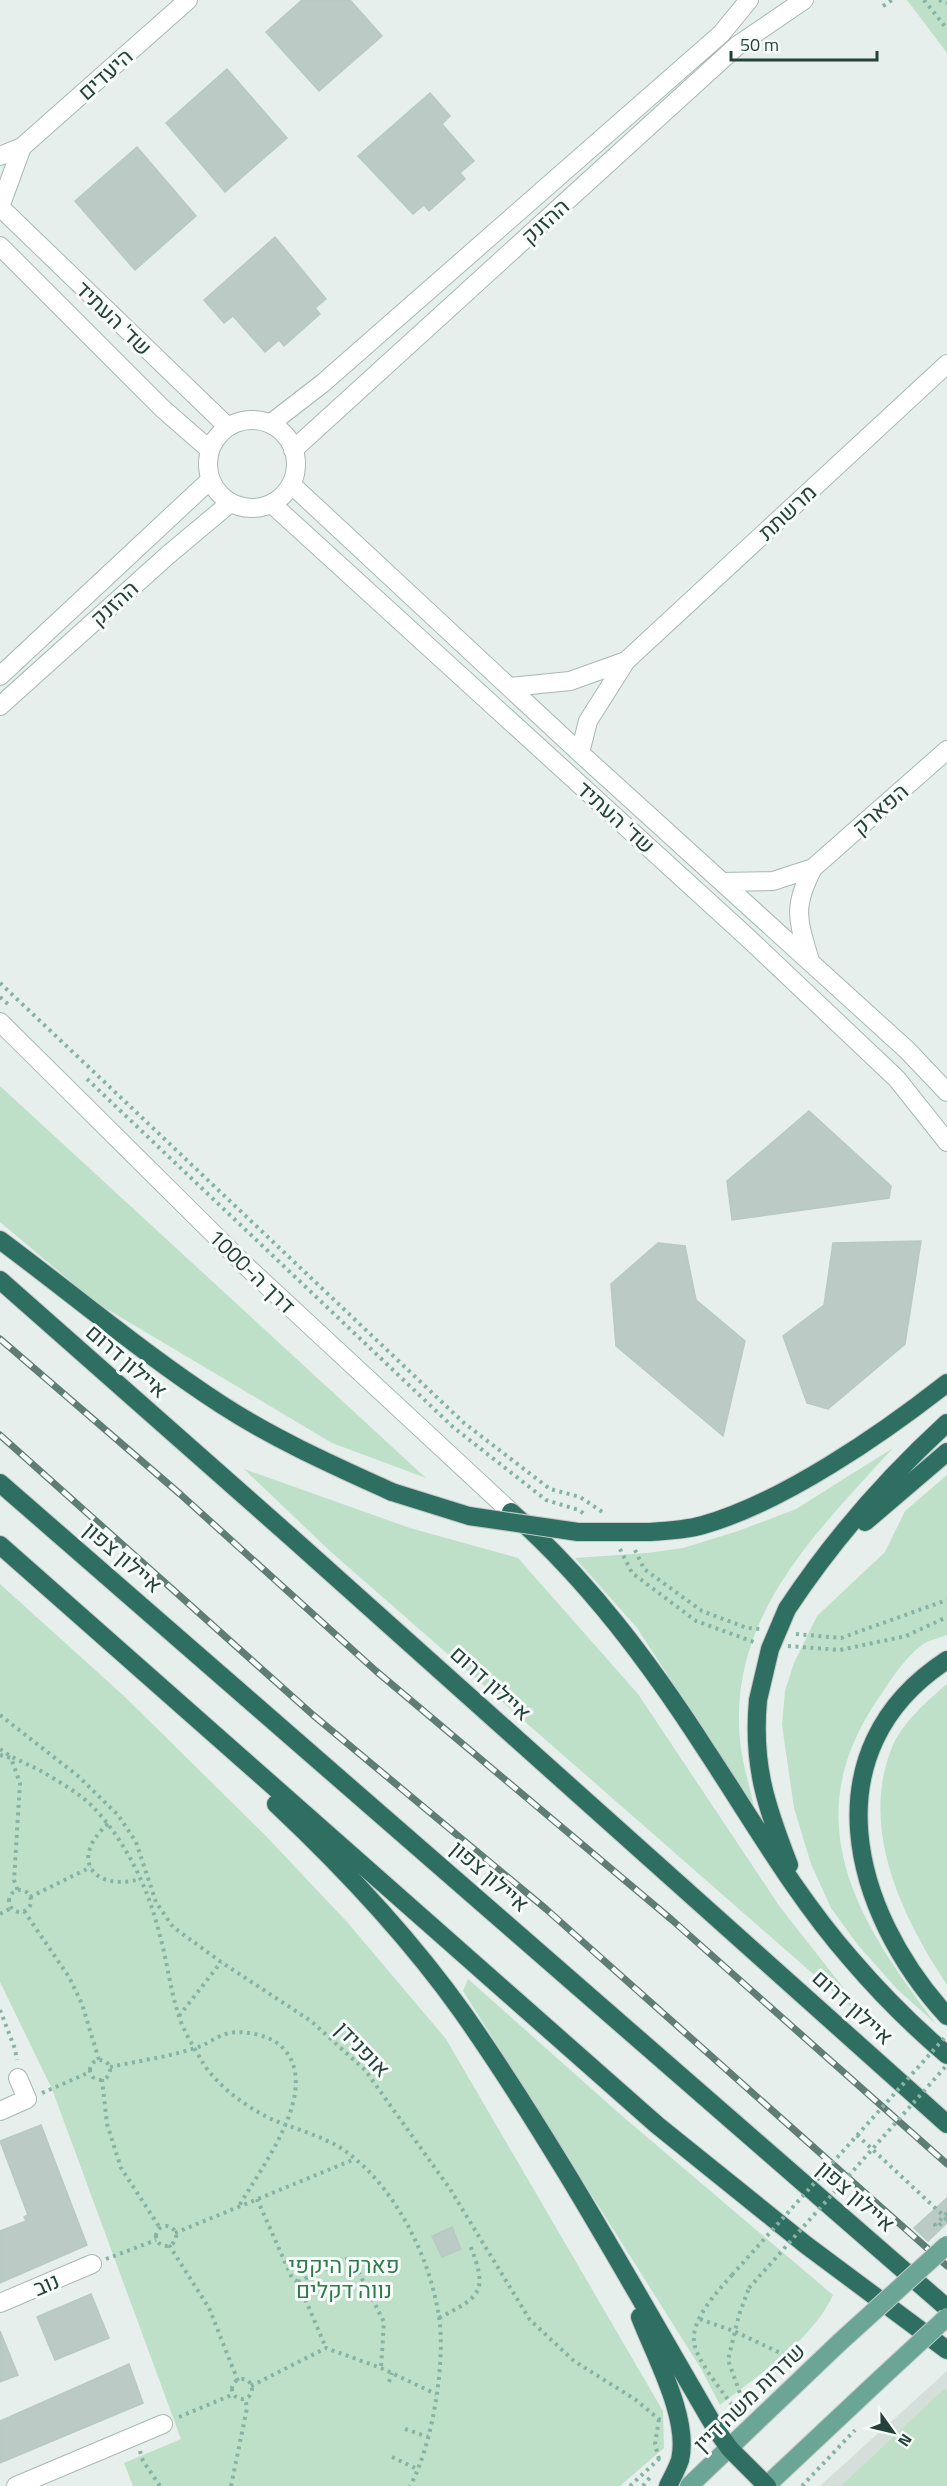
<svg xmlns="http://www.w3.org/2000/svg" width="947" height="2486" viewBox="0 0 947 2486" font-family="'Titillium Web',Heebo,sans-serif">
	<rect width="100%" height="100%" fill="#e6efeb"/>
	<!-- built -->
	<path fill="#d4dfda" d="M947,2371V2486H820Z"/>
	<!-- green -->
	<path fill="#bfe0c8" d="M907,0H947V53Z
		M0,1086L426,1478L332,1443L95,1302L0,1222Z
		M893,1448C814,1535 724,1620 741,1749C744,1768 750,1788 754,1807L637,1628L575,1558L647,1553L683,1548L738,1531L796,1509Z
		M244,1469L410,1528L518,1558L638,1694L780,1907L875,2028L331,1552Z
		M947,1475V1635C939,1638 929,1640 922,1645C903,1659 889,1683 876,1702C795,1823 859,1923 936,2024L897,1989L857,1944L831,1908L811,1864L794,1808L782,1725L785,1691L794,1663L817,1616L885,1552L905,1511Z
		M0,1584L124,1696L265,1835L348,1923L446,2039L663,2411L664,2448L620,2486H133L124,2463L181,2439L52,2089L0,1982Z
		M947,1684V1985C902,1917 858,1827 893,1745C904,1721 927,1701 947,1684Z
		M468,1979L621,2115L833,2295C813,2339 759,2375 720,2405L700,2367L463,1991Z
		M944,2389L947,2390V2486H841Z"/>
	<!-- building -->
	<path fill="#bbcac4" stroke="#b8c9c2" stroke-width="1.5" d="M302,0H350L382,36L319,91L266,32Z
		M227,69L287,138L225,192L166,123Z
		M430,93L450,116L442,124L474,161L460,173L465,179L429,211L424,205L413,214L358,156Z
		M137,147L196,216L135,270L75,201Z
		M275,237L326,299L315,308L320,314L284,346L279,340L265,352L233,316L224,323L204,300Z
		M809,1111L891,1186L889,1198L732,1220L727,1181Z
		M921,1241L905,1344L828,1409L807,1403L783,1336L824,1305L833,1243Z
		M658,1243L685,1246L696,1300L745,1341L723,1436L616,1346L611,1284Z
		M41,2125L87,2245L0,2283V2231L26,2221L24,2217L28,2215L0,2141Z
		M947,2198V2223L928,2241L914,2228Z
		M452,2227L461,2249L442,2257L432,2236Z
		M91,2294L109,2338L55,2360L37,2317Z
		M0,2331L18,2375L0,2382Z
		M129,2364L143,2403L0,2463V2421Z"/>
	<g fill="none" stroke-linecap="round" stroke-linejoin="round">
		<!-- minor casing -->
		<g stroke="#a8b8b2" stroke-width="20">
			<path id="minor" d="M0,156L22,147L188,0
				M0,207L228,427
				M0,207L22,147
				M0,246L163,409L210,450
				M208 464a44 44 0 1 1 88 0a44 44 0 1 1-88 0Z
				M270,424L323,383L721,34L749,0
				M293,450L738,45L804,0
				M291,484L580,753L907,1050L947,1092
				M272,504L747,937L897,1079L947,1142
				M0,676L210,480
				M510,687L570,681L626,661
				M0,706L168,555L230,503
				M580,753L588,721L626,661L947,364
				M722,882L773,881L813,868L947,750
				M810,961C798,920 792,908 813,868
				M0,1022L246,1266L511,1512
				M0,2111L27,2099L18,2078
				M0,2303L92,2264
				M16,2486L163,2424"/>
		</g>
		<!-- major casing -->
		<g stroke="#c2cac8" stroke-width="20">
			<path id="major" d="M689,2486L840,2342
				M766,2486L880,2379"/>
		</g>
		<!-- highway casing -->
		<g stroke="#c2cac8" stroke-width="20">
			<path id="highway" d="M0,1240C74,1295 145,1355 222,1405C276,1440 335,1466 392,1492
				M0,1280L291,1537L947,2124
				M0,1483L947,2308
				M511,1512C588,1580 650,1663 706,1750C753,1821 795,1895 851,1959C880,1993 913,2026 947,2055
				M865,1522L947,1452
				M649,1532C667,1531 686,1530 703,1525C782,1503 882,1434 947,1383
				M0,1545L657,2125L806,2245L947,2350
				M787,1609C832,1541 887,1478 947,1423
				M947,1660C809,1750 851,1911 947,2016
				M758,1700C752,1765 766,1806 789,1865
				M276,1804C344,1868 409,1937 463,2013C556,2146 635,2291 717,2431L730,2449L767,2486
				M640,2317C655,2356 690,2419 680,2460C677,2469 672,2478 668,2486"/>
		</g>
		<!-- path -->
		<path stroke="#86b3a5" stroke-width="4" stroke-dasharray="3 4.5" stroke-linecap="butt" d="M924,0L947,29
			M939,0L947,3
			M883,6L892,0
			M0,983L464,1423L550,1489L580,1497L604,1513
			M0,997L10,1006
			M87,1079L453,1427L546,1500L579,1510L584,1514
			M620,1549L632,1573L696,1621L754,1642
			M635,1550L644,1569L702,1611L747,1628L761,1629
			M796,1634L841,1638L947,1600
			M788,1646L840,1650L906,1636L947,1617
			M0,1715L78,1776L118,1815L136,1842L156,1902L173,1927L221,1962L311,2021L365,2070L450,2189L530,2320L574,2361L636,2400L660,2420
			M0,1749C13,1759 26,1763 41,1771C58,1781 81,1794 94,1808C127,1843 149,1890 160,1936C167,1961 170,1988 178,2013C182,2029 195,2049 203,2063C218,2087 250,2110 276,2121C300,2131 327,2137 348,2153C397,2190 430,2258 439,2317C446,2362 432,2447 410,2486
			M0,1755L11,1758L20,1783L14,1880L18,1891
			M108,1824C68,1859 94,1892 140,1879
			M9 1901a11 11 0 1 1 22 0a11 11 0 1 1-22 0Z
			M30,1897L91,1867
			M24,1911L69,1977L82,2004L99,2060
			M0,1914L11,1908
			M0,2010L15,2049L17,2060
			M179,2016L221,1962
			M90 2070a10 10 0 1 1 20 0a10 10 0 1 1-20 0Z
			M110,2067C138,2061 168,2057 195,2048C207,2045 216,2036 229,2033C244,2030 269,2035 281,2046C324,2087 262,2166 239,2206
			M102,2079L107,2124L121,2168L160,2228
			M42,2093L90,2072
			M257,2199L292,2278L298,2282L326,2348
			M947,2213L935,2225L937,2227L947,2219
			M156 2236a10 10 0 1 1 20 0a10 10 0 1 1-20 0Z
			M175,2233L355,2159
			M169,2245L209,2308L238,2381
			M106,2259L156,2240
			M732,2275C718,2291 691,2319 694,2342C696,2361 727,2397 738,2413
			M298,2282L351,2257L384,2322L381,2368
			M439,2318C482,2296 488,2291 470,2245
			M700,2319L736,2332L795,2360
			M232 2389a10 10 0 1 1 20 0a10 10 0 1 1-20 0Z
			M389,2382L392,2373
			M251,2386L326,2348L381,2368L436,2394
			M745,2407L728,2360L739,2315L749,2288
			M179,2417L234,2394
			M405,2429L428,2437
			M140,2451L143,2461L160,2486
			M392,2457L417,2469
			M659,2459L655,2444L659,2419
			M231,2486L247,2408L245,2398
			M630,2486L660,2458
			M643,2486L651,2476
			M802,2486L855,2430"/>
		<!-- minor -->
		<use href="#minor" stroke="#fff" stroke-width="18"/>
		<!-- major -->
		<use href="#major" stroke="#6aa596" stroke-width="18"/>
		<!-- highway -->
		<use href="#highway" stroke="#2f6f62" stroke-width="18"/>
		<!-- rail casing -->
		<g stroke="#5f7d75" stroke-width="7">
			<path id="rail" d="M0,1339L180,1494L376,1671L672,1920L947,2164
				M0,1435L313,1715L546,1909L947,2266"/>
		</g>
		<!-- rail -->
		<use href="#rail" stroke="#f7fbf9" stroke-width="4.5" stroke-dasharray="14" stroke-linecap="butt"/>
		<!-- major-bridge casing -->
		<g stroke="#c2cac8" stroke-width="20" stroke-linecap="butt">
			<path id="major-bridge" d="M840,2342L947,2245
				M880,2379L947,2317"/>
		</g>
		<!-- highway-bridge casing -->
		<g stroke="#c2cac8" stroke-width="20" stroke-linecap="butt">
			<path id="highway-bridge" d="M392,1492L469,1516L578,1532H649
				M758,1700L770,1649L787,1609"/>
		</g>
		<!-- path-bridge -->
		<path stroke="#86b3a5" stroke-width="4" stroke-dasharray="3 4.5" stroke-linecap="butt" d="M857,2135L946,2218
			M732,2275L947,2035
			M749,2288L947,2065"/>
		<!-- major-bridge -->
		<use href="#major-bridge" stroke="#6aa596" stroke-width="18"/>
		<!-- highway-bridge -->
		<use href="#highway-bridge" stroke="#2f6f62" stroke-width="18"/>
	</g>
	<g text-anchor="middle" stroke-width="6" stroke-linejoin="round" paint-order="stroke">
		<!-- street labels -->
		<g font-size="22" fill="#24423a" stroke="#f7fbf9">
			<text transform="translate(105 74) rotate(-42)" y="8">היעדים</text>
			<text transform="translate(545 221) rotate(-42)" y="8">ההזנק</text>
			<text transform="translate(114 318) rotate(44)" y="8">שד' העתיד</text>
			<text transform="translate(787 512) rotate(-43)" y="8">מרשתת</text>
			<text transform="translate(114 603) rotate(-42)" y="8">ההזנק</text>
			<text transform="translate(880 809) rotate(-41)" y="8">הפארק</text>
			<text transform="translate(616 817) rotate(42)" y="8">שד' העתיד</text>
			<text transform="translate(252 1271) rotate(44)" y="8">דרך ה-1000</text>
			<text transform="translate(127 1361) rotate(41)" y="8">איילון דרום</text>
			<text transform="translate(123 1557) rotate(41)" y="8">איילון צפון</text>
			<text transform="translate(491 1683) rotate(42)" y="8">איילון דרום</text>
			<text transform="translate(490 1876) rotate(41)" y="8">איילון צפון</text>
			<text transform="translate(853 2007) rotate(42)" y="8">איילון דרום</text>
			<text transform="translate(363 2049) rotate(46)" y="8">אופנידן</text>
			<text transform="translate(856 2196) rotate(41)" y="8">איילון צפון</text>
			<text transform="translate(46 2284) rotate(-23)" y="8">נוב</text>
			<text transform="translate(749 2397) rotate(-44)" y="8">שדרות משה דיין</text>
		</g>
		<!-- park labels -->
		<g font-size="22" fill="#2d7a4b" stroke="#f7fbf9">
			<text x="344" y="2273">פארק היקפי<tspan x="344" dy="25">נווה דקלים</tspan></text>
		</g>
	</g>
	<!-- north arrow -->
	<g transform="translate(893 2432) rotate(124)" stroke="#f7fbf9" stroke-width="4.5" paint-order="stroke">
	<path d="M0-4.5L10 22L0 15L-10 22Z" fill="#24423a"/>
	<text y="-9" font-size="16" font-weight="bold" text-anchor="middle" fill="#24423a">N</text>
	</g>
	<!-- scale -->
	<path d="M731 51v9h146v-9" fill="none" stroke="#24423a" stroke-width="3"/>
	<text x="740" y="51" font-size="18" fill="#24423a" stroke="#f7fbf9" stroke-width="4.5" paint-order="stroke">50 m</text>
</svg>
